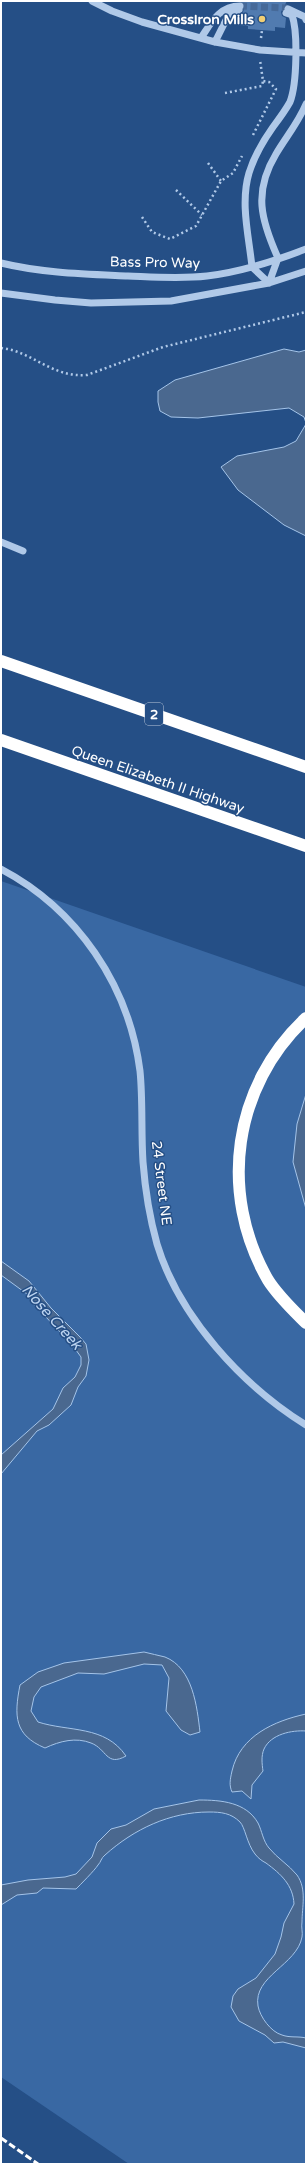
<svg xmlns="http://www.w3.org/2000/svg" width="307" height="2165" viewBox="0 0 307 2165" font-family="'Varela Round',sans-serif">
	<rect width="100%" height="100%" fill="#254f86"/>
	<!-- green -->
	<path fill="#3968a3" d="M1,881L306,987V2164H129L1,2077Z"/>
	<!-- water -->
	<path fill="#4a688f" stroke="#a4c4e9" d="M284,349L299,352L306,350V423L304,417L289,408L198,418L171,417L160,411L158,402V391L175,380Z
		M306,424V536L284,525L238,490L221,467L237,456L284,447L296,441Z
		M306,1094V1209L293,1162L297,1124Z
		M1,1261L29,1281L51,1308L80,1337L86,1344L89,1360L86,1376L78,1387L71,1405L49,1425L37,1431L1,1474V1455L53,1409L63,1388L75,1377L81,1365V1357L73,1346L32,1302L27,1294L1,1275Z
		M144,1652C151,1654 158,1655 165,1657C193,1668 197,1707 200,1732L190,1735L181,1730L166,1711L169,1678L162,1665L144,1664L104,1674L78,1673L41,1687L34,1697L31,1711L38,1722C69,1732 105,1725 126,1756C106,1767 107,1749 91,1743C76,1737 60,1741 45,1748C14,1735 14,1716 20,1685L38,1672L64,1663Z
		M306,1714V1731C292,1730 271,1734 264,1749C261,1756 262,1764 263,1771L252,1785L251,1799L242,1791L232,1792C229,1785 230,1780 232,1771C240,1736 274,1721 306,1714Z
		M199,1800C221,1800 246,1802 258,1823C262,1831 263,1841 269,1848C277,1858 289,1865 297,1875C307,1889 302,1907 302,1922C301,1927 303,1933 302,1937C297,1965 253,1976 258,2006C260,2017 271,2032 282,2035C290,2038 298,2036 306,2038V2048L283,2042L274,2043L265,2035L239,2021L231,2007L233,1996L238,1989L256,1978L275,1954L281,1937L284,1923L294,1904C293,1885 281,1874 266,1863C262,1861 258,1858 255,1854C247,1844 245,1827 240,1822C231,1813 221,1812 209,1812C170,1812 134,1829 105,1855C101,1858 101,1862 98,1865C95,1870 80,1885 76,1889L43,1888L37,1893L17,1895L1,1905V1885L28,1880L65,1877L76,1874L92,1857L97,1843L111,1829L126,1825L154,1809Z"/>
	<!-- building -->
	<path fill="#517bb0" d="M240,1H287L281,12L282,16L286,18L285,28L275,27V31L248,29V26L238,25L239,16L243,12L245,6Z"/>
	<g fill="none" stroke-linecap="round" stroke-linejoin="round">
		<!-- minor-tunnel -->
		<path stroke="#466998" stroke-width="7" stroke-dasharray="7 3.5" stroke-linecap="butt" d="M240,6L287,8"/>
		<!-- path -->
		<path stroke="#b0c9e8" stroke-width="2.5" stroke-dasharray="2 3" stroke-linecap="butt" d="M261,38L262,30
			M225,93L262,86L263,81L260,60
			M253,135L276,89L269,82L263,81
			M208,163L221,181
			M176,190L202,215
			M142,217L152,232L170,239L196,226L221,181L233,173L242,156
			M1,348C32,351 52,378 87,375L163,347L306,312"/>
		<!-- minor -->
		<path stroke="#b0c9e8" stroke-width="7" d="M92,1L112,11L142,22L215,42L260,50L306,53
			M288,9L305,17L306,20
			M201,38C211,23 219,6 240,6
			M215,42L228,16L239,10
			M1,263C42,273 85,274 128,276C154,277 181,279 207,276C240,272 275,261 306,249
			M269,283L252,267C249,237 240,203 249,173C254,157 263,141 273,127C279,119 285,111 290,102C297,84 298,32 292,15L286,13
			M269,283L278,258C261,220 253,192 276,154C286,137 298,123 306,104
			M1,293L55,300L91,303L171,301L269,283L306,271
			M1,542L23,551
			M1,869C77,909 129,985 140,1071C143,1101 141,1131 143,1162C145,1188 150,1219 157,1244C179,1317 243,1386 306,1425"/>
		<!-- highway -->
		<path stroke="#fff" stroke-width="12" d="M1,661L306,767
			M1,740L306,846
			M306,1018C233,1086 218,1193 268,1280C278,1296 293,1310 306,1323"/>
		<!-- rail -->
		<path stroke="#fff" stroke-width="3" stroke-dasharray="7 3" stroke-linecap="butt" d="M1,2138L38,2164"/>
	</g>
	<!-- markers -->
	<circle fill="#f2cf74" stroke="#254f86" stroke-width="1.5" cx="262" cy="19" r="4"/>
	<g text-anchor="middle" stroke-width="3" stroke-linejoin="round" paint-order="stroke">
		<!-- shield labels -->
		<rect fill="#254f86" stroke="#becadb" stroke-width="1" x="145" y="703" width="18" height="22" rx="3"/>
		<g font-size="13" font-weight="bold" fill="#fff">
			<text x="154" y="719">2</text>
		</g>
		<!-- poi labels -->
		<g font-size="14" font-weight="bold" fill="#fff" stroke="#254f86" text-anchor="end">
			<text x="254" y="24">CrossIron Mills</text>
		</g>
		<!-- street labels -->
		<g font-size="14" fill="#fff" stroke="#254f86">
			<text transform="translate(155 262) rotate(1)" y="5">Bass Pro Way</text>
			<text transform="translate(158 779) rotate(19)" y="5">Queen Elizabeth II Highway</text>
			<text transform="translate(162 1183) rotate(83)" y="5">24 Street NE</text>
		</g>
		<!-- water labels -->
		<g font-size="15" font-style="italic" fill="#bbd3f0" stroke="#254f86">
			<text transform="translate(52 1317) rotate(48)" y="5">Nose Creek</text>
		</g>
	</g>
	<!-- border -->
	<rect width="307" height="2165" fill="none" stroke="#ffffff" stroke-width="4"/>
</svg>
